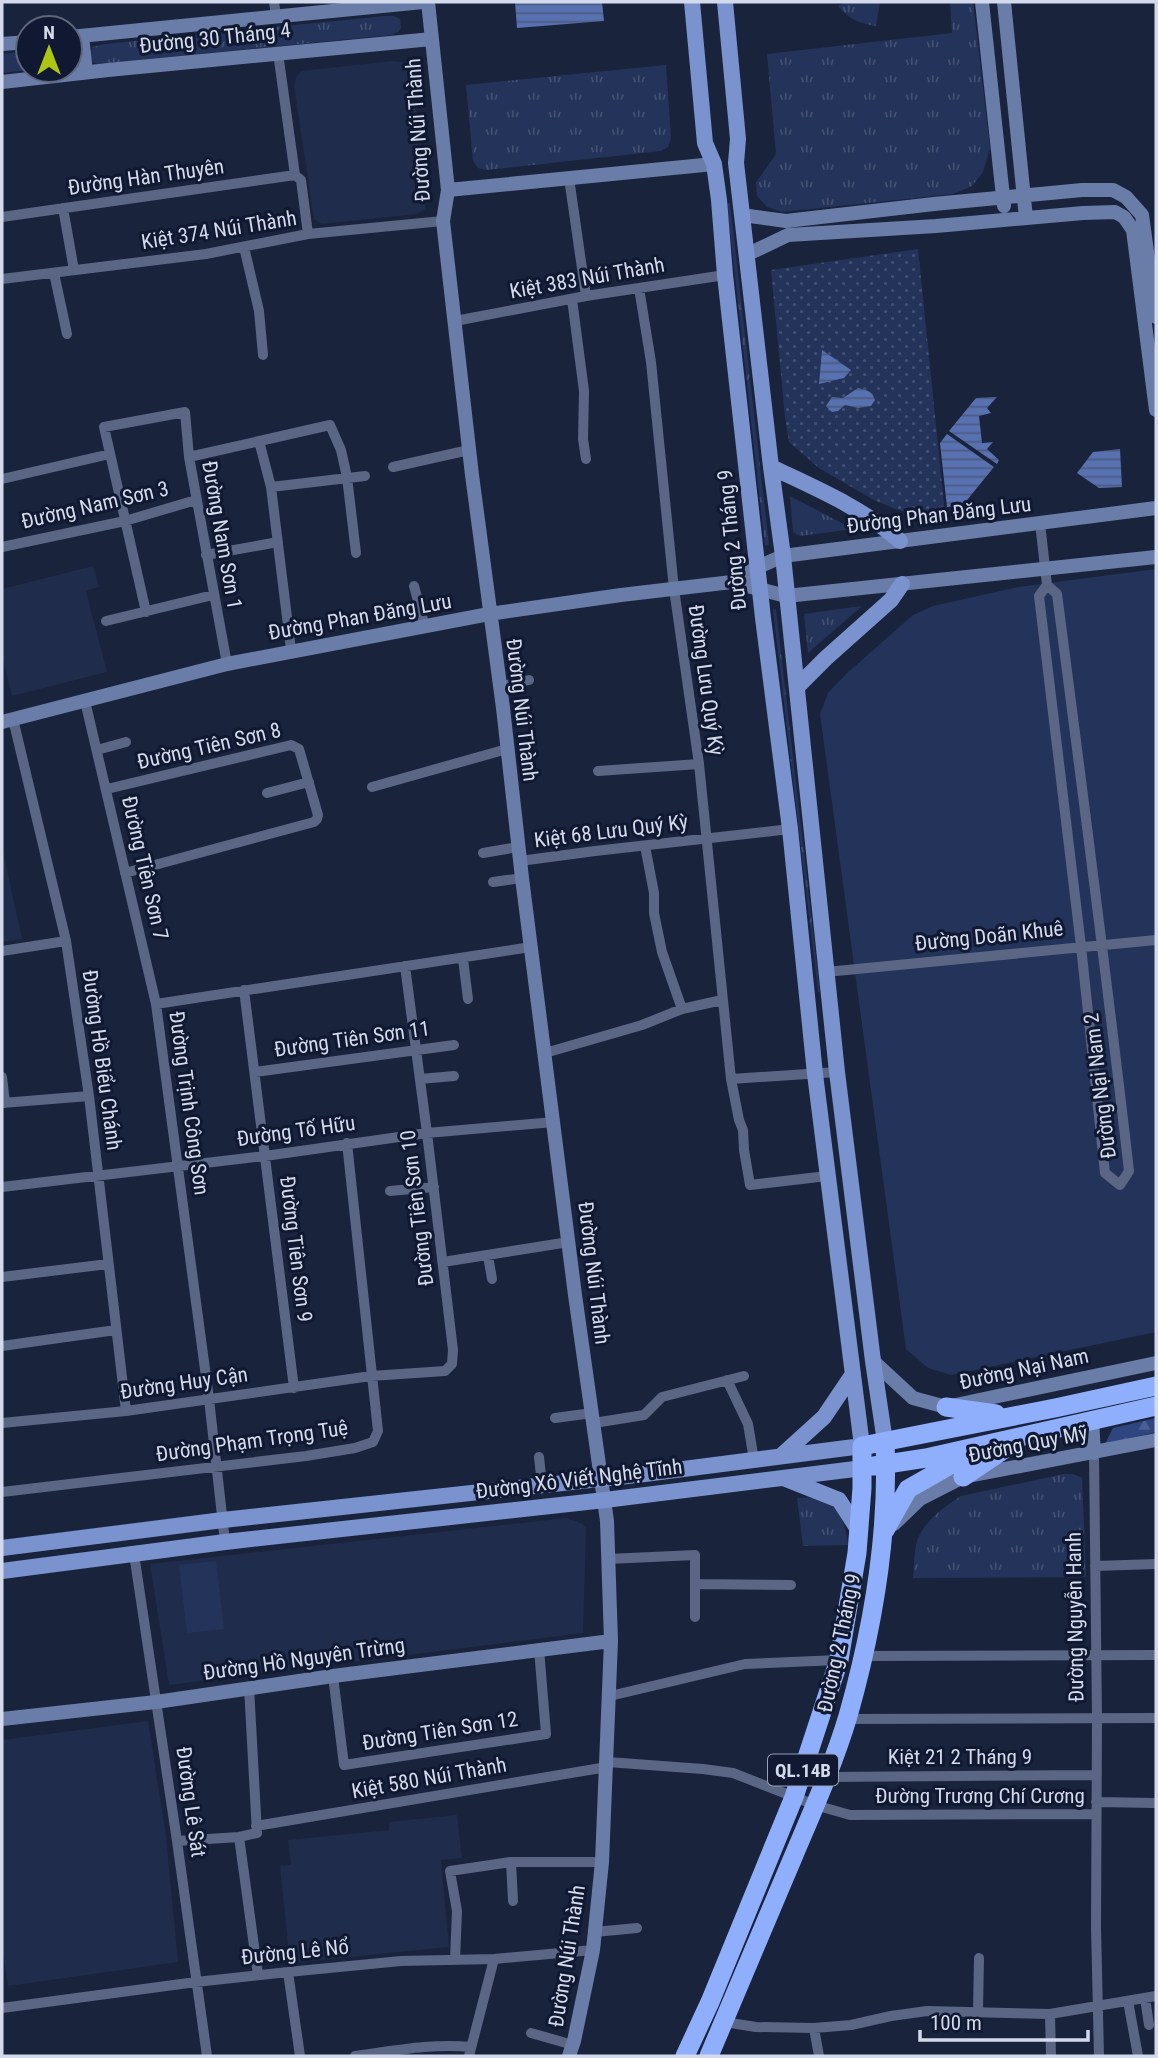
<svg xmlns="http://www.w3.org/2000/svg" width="1158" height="2058" viewBox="0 0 1158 2058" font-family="'Roboto Condensed',sans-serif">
	<defs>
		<pattern id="grass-tufts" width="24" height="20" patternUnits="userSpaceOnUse" patternTransform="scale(1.75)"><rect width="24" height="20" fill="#24335a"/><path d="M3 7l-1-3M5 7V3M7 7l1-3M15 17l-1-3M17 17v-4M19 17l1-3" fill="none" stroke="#435072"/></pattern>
		<pattern id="forest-firs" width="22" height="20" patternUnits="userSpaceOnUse" patternTransform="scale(1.75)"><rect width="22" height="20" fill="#2f4580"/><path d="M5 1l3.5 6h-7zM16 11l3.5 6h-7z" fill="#4c5f92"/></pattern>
		<pattern id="park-dots" width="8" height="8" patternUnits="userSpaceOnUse" patternTransform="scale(1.75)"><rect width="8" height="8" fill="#24335a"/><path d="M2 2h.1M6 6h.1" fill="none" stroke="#435072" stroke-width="1.8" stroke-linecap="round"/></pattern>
		<pattern id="water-rules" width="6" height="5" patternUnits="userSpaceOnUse" patternTransform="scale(1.75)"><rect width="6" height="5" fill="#5871b1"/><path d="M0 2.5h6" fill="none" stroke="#4d5b81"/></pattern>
	</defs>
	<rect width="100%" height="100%" fill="#19233c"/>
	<!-- built -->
	<path fill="#202c4b" d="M392,61L402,62L409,68L413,77L426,198L425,209L417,214L322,224L314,219L294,86L296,78L301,71Z
		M93,566L99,587L86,591L107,672L12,696L2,656V589Z
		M2,847L22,939L2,942Z
		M566,1518L581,1523L586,1528L583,1633L169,1685L150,1564Z
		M148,1721L166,1836L178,1962L8,1986L2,1944V1740Z
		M457,1815L462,1858L441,1860L449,1947L290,1963L280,1866L291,1865L288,1840L389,1830V1822Z"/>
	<!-- grass -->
	<path fill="url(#grass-tufts)" d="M845,2H880L876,26C861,24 848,19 838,6Z
		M950,2H973L990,148L983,172L972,186L953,194L782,212L767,207L757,196L756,183L776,154L767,54L952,33Z
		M386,16H394L400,19L401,28L398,32L391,35L98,64L93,62L90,57L92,47L104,44Z
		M28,51L29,70L2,73V54Z
		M666,65L671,138L668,147L661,151L487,170L478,168L473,161L466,85Z
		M730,203L769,545L765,546L727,204Z
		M790,496L853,529L800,536L793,532Z
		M862,606L808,653L804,614Z
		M776,609L820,992H818L773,610Z
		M1064,1474H1074L1082,1478L1086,1577L913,1578C914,1567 914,1555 916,1545C921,1523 944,1507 961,1496Z
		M818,1497C842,1507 844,1521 848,1545L803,1546L797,1498Z"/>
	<!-- forest -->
	<path fill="url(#forest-firs)" d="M1156,1418V1432L1105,1444L1113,1428Z"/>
	<!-- park -->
	<path fill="url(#park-dots)" d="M918,249L945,514H912L895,509L872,499L819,468L789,442L785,417L771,270Z"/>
	<!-- pitch -->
	<path fill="#24335a" d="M1156,569V1332L951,1375L928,1368L906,1349L820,714L828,693L846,674L913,615L933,606L1018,587Z
		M216,1561L224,1629L187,1633L179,1565Z"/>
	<!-- water -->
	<path fill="url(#water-rules)" d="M515,2H602L604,21L517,28Z
		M822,350L851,370L844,378L819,384Z
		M858,388C867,390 872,391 875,400L871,406L858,408L845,405L838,411L832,412L826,406L832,397L843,398Z
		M997,397L987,408L991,413L979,416L982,443L993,442L987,449L999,460L997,464L949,431L976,398Z
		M947,434L994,467L963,505L947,507L940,443Z
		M1120,449L1122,487L1099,488L1077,473L1093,452Z"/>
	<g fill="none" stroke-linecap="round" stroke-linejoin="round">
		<!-- street -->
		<path stroke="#5a6684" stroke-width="10" d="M274,2L276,16
			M278,53L295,175L301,180L308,234
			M569,178L586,296
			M63,208L74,270
			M2,217L295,175
			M244,247L259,311L263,355
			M54,273L67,334
			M2,279L206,254L308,234L443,221
			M639,288L651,362L674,589L699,764L731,1079L739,1120L743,1130L744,1150L750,1185L827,1176
			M572,299L584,391L583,439L586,459
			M455,321L586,296L725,275
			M259,441L271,487L291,650
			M189,457L330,425L341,450L347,477L356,553
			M393,467L469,450
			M2,479L110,454
			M271,487L365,476
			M1040,523L1047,585L1039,596L1081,946L1105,1173L1120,1185L1129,1171C1107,978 1082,786 1057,594L1047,585
			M2,547L125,521L196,500
			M206,555L278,542
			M414,586L425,627
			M146,612L104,427L185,412L189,457L227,664
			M106,621L213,595
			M499,687L529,680
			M85,701L156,1004L209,1399L225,1542
			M13,719L66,941L89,1096L126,1411
			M97,750L126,742
			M598,771L699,764
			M372,787L507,749
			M107,789L291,745L299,749L318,815L317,819L314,822L125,873
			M267,793L309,782
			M645,846L654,893V913L662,952L682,1009
			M483,853L518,847
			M520,861L595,851L790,829
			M493,882L522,878
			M2,951L66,941
			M463,959L468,999
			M826,972L1156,940
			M244,990L294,1388
			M156,1004L531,947
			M545,1053L642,1025L682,1009L722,1000
			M255,1072L454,1045
			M2,1077L5,1103
			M420,1079L454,1076
			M731,1079L837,1072
			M2,1103L89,1096
			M2,1187L265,1156L427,1133L554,1122
			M390,1191L434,1187
			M488,1256L492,1279
			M443,1262L569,1242
			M2,1277L108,1264
			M2,1346L116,1330
			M727,1380L748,1424L754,1460
			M555,1418L592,1413
			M2,1423L126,1411L371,1376L445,1371L452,1364L453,1350L427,1133L405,966
			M594,1423L644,1415L662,1397L744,1376
			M1094,1453L1097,1719L1096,1927L1099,2056
			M539,1457L542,1485
			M2,1492L306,1456L355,1448L373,1442L378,1431L347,1143
			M134,1554L177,1841L207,2056
			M608,1559L695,1555V1617
			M1095,1566L1156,1564
			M696,1584L791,1585
			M864,1656L1156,1655
			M333,1676L344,1765L546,1734L539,1649
			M610,1696L745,1664L839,1660
			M847,1719L1156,1718
			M608,1762L703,1769L733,1773L815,1805L850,1815L1095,1814
			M826,1777L1096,1775
			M1096,1802L1156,1803
			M256,1826L607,1767
			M239,1837L258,1975
			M177,1841L239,1837L257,1833L249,1687
			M511,1862L513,1901
			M595,1932L637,1928
			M455,1960L457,1911L450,1871L511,1862H602
			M288,1972L300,2056
			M1145,1998L1149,2025
			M1128,2001L1138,2056
			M2,2008L196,1982L288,1972L401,1961L494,1959L593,1950
			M978,2012L979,1958
			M1050,2014L1051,2056
			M724,2022L756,2027L814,2028L851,2025L891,2016L927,2011L1050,2014L1156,1996
			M814,2028L819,2056
			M531,2033L573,2045
			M355,2056C393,2051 433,2043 471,2047
			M469,2056L494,1959"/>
		<!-- secondary -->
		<path stroke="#6a7ca8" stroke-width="14" d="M428,2L448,190L443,221L472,475L503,708L522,878L575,1295L607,1521L611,1641L602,1862L593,1950L574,2041L569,2056
			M982,2L1004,206
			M1004,2L1026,218
			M82,36L86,72
			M70,37L423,2
			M2,44L28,42
			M2,82L108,70L432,39
			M448,190L714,164
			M742,215L786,221L934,204L1082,190H1113L1126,197L1142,215L1156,317
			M746,255L788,235L936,226L1083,213L1115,212L1124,217L1133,230L1156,410
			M732,582L758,567L783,556L1156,508
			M2,722L227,664L489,614L621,595L732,582L786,596L1156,557
			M873,1361L913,1398L946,1407L1156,1363
			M1092,1420L1094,1453
			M894,1524L920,1499L963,1477L1156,1440
			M2,1719L156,1702L333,1676L611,1641"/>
		<!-- primary -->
		<path stroke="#7a92cd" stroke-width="16" d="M725,2L738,139L736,163L771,467L783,556L837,1072L873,1361L885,1442
			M771,467C815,488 863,508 900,541
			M797,687L826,658L891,600L902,584
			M781,1456L824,1417L853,1374
			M786,1479L839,1500L859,1531
			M2,1548L223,1520L637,1475L862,1446L815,1074L790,829L763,618L725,275L719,200L714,164L705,143L692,2
			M2,1571L225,1542L605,1500L863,1468"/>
		<!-- highway -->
		<path stroke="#8faffd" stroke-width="19" d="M946,1407L996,1414
			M874,1466L926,1458L1156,1406
			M963,1477L1015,1442
			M885,1530L908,1489L968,1455
			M685,2056L710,2002L794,1797L839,1660L857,1553L862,1488V1446L1055,1408L1156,1386
			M709,2056C738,1989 766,1922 794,1855C813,1810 834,1763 848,1716C873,1628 889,1534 885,1442"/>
	</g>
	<g text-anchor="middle" stroke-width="6" stroke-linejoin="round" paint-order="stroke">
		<!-- shield labels -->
		<rect fill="#101931" stroke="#98a0b3" stroke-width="2" x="768" y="1754.5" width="70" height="31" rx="5"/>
		<g font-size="19" font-weight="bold" fill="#d2daeb">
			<text x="803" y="1777">QL.14B</text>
		</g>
		<!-- street labels -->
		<g font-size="21" fill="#d2daeb" stroke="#101931">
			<text transform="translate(215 38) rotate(-6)" y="7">Đường 30 Tháng 4</text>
			<text transform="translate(418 130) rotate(-94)" y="7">Đường Núi Thành</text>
			<text transform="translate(146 177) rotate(-8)" y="7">Đường Hàn Thuyên</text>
			<text transform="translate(219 230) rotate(-9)" y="7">Kiệt 374 Núi Thành</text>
			<text transform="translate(587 278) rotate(-10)" y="7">Kiệt 383 Núi Thành</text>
			<text transform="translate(95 505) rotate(-13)" y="7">Đường Nam Sơn 3</text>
			<text transform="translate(939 515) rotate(-7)" y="7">Đường Phan Đăng Lưu</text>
			<text transform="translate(222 535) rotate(80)" y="7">Đường Nam Sơn 1</text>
			<text transform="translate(732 540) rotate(-96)" y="7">Đường 2 Tháng 9</text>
			<text transform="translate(360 617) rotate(-10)" y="7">Đường Phan Đăng Lưu</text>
			<text transform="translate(706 680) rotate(82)" y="7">Đường Lưu Quý Kỳ</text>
			<text transform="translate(522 710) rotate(83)" y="7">Đường Núi Thành</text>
			<text transform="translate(209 746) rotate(-13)" y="7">Đường Tiên Sơn 8</text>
			<text transform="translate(611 831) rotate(-7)" y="7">Kiệt 68 Lưu Quý Kỳ</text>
			<text transform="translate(145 868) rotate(77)" y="7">Đường Tiên Sơn 7</text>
			<text transform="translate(989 936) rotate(-6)" y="7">Đường Doãn Khuê</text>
			<text transform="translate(352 1039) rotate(-8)" y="7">Đường Tiên Sơn 11</text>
			<text transform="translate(102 1060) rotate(82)" y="7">Đường Hồ Biểu Chánh</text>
			<text transform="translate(1100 1086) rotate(-97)" y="7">Đường Nại Nam 2</text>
			<text transform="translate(189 1103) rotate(82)" y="7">Đường Trịnh Công Sơn</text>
			<text transform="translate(296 1131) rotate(-8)" y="7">Đường Tố Hữu</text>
			<text transform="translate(417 1208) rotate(-97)" y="7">Đường Tiên Sơn 10</text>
			<text transform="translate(296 1249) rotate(83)" y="7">Đường Tiên Sơn 9</text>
			<text transform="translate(594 1273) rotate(83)" y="7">Đường Núi Thành</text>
			<text transform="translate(1024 1369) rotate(-12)" y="7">Đường Nại Nam</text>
			<text transform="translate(184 1383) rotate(-8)" y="7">Đường Huy Cận</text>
			<text transform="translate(252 1441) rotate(-8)" y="7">Đường Phạm Trọng Tuệ</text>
			<text transform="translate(1028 1444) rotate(-11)" y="7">Đường Quy Mỹ</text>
			<text transform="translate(579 1479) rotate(-7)" y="7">Đường Xô Viết Nghệ Tĩnh</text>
			<text transform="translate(1075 1617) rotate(-91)" y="7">Đường Nguyễn Hanh</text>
			<text transform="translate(839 1643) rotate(-78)" y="7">Đường 2 Tháng 9</text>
			<text transform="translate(304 1659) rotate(-8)" y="7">Đường Hồ Nguyên Trừng</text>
			<text transform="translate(440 1731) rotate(-9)" y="7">Đường Tiên Sơn 12</text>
			<text x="960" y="1764">Kiệt 21 2 Tháng 9</text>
			<text transform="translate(429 1778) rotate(-10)" y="7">Kiệt 580 Núi Thành</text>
			<text x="980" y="1803">Đường Trương Chí Cương</text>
			<text transform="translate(191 1802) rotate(82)" y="7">Đường Lê Sát</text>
			<text transform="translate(295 1952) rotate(-6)" y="7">Đường Lê Nổ</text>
			<text transform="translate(567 1956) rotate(-81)" y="7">Đường Núi Thành</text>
		</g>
	</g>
	<!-- border -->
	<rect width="1158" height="2058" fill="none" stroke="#d2daeb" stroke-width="7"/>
	<!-- north arrow -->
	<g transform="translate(49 49)"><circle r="33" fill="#101931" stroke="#5e667b" stroke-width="2"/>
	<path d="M0-5L12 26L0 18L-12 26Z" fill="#acc613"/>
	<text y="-10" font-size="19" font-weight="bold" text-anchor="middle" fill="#d2daeb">N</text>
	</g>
	<!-- scale -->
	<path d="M920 2030v10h168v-10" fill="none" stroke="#d2daeb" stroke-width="3.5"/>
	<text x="930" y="2030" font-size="21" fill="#d2daeb" stroke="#101931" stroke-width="5" paint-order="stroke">100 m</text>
</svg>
